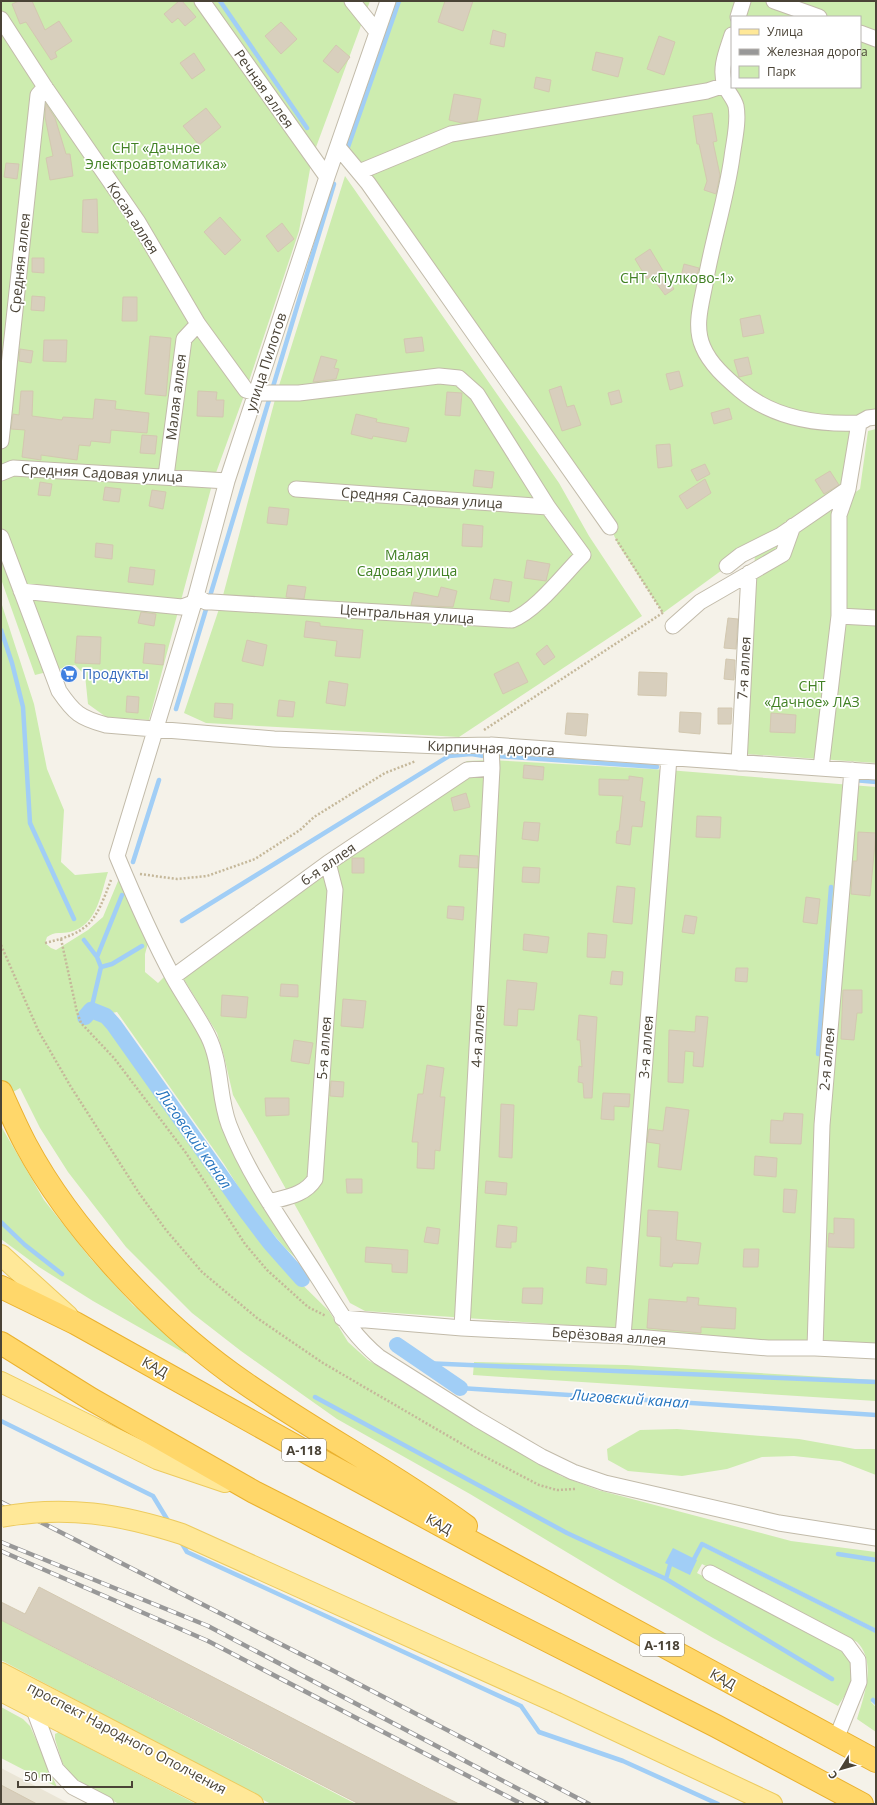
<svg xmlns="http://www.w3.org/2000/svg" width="877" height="1805" viewBox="0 0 877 1805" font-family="'Open Sans',sans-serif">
	<rect width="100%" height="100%" fill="#f5f2e9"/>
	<!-- residential -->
	<path fill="#eae5d6" d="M1,1768L70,1804H1Z"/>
	<!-- green -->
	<path fill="#cdecaf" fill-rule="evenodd" d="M1,1H370L312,158L299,231L246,390L213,481L149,720L106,717L88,704L85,675L75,665L35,675L1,579Z
		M395,1H876V417L868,418L848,489L751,549L663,613L618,544L610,527L344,150ZM732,17H860V87H732Z
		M345,176L559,483L589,536L642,616L459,737L206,723L184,713L221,603L277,392Z
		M876,429V763L746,754L755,553L797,532L860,489L868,431Z
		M1,602L34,704L47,769L64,810L61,862L75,875L108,872C101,893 97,926 70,932C61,934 55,931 47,937L45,943L51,948L56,950L88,930L103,917L121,874L148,943L145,954V972L158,983L167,974L205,1039L217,1088L306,1268L286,1249L254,1212L224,1164L117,1012L102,1015L268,1251L329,1311L348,1342L368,1360L561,1476L598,1490L791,1541L876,1552V1629L702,1542L696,1553L698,1554L702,1546L876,1633V1700L875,1699L871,1702L876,1707V1732L857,1719C864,1696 877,1662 857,1642L702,1564L697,1573L845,1650C859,1674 853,1684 838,1706L713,1638L618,1583L470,1494L337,1419L241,1351L192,1313L126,1247L68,1172L40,1128L20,1088L1,1099Z
		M491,760L668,770L876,787V1346L767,1341L624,1329L365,1311L350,1303L233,1095L224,1056L217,1033L180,973L324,857L467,761Z
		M1,1126L44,1200L90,1258L133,1305L187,1351L186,1354L93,1301L39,1267L1,1239Z
		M474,1362L626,1365L876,1380V1401L473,1375Z
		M677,1429L799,1439L855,1449H876V1475L840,1461L794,1456L762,1457L727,1469L682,1476L628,1471L608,1460L607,1449L640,1430Z
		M1,1620L356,1804H271L1,1660Z
		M1,1707L23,1719L30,1726L57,1787L1,1758Z
		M59,1732L64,1735L196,1804H119L77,1782L68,1773L62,1762L55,1739V1734Z"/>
	<!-- water -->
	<path fill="#a1cef6" d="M673,1548L697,1560L690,1575L665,1563Z"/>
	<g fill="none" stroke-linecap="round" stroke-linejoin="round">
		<!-- stream -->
		<path stroke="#a1cef6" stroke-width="4.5" d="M220,1L307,128
			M348,147L399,1
			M1,630L12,663L23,707L30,823L74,919
			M176,709L334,184
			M497,756L657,767
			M854,780L876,782
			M133,862L159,780
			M182,921L449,756L471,754L484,756
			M84,940L97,957L101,967L91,1010
			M97,957L122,895
			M101,967L112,964L142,946
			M819,1054H818L831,887
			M1,1222L25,1245L62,1274
			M423,1363L876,1382
			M460,1388L876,1415
			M315,1397L567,1533L666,1579L832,1679
			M1,1421L153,1496L170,1524
			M180,1540L187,1552L521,1706L539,1732L623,1761L718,1804
			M838,1554L876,1560
			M694,1559L702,1544L876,1631
			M666,1579L670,1565
			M873,1700L876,1703"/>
		<!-- canal -->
		<path stroke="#a1cef6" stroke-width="16" d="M85,1017L91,1010L106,1016L114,1025L248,1214L270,1243L302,1279
			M397,1345L460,1388"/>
	</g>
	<!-- building -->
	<path fill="#d8cfbd" stroke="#d3c8b0" d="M19,1H32L45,30L59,21L72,41L55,52L57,57L51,60L26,22L20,24L12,4Z
		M179,1H182L196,17L185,26L178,18L172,23L164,14Z
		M445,1H473L463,31L438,22Z
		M281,22L297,39L281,54L265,36Z
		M493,30L506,34L504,47L490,44Z
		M659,36L675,42L664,75L647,69Z
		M336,45L350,57L338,73L323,61Z
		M596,52L623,58L618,77L592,70Z
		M194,53L205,70L192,79L180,63Z
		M536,77L551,80L549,92L534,88Z
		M454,94L481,99L477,121L462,123L449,120Z
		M46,104L55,118L66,154H70L73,176L50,180L46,158L53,156L45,117Z
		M206,108L221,127L199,145L183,126Z
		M712,113L717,141L713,142L720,175L716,194L704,190L707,181L699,144H697L693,116Z
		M6,163L19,164L17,179L4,177Z
		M97,199L98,233L82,232L83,200Z
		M220,217L241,240L225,255L204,232Z
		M282,223L294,239L278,252L266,236Z
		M650,249L674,289L665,295L651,276L647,279L635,259Z
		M32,258H44V273L32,272Z
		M684,264L699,268L694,284L684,281L679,285Z
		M32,296L45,297L44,311L31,310Z
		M123,297H137V321H122Z
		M760,315L764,333L743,337L740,319Z
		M150,336L171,338L166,396L145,394Z
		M422,337L424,351L406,353L404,339Z
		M44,340H67L66,362L43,361Z
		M20,349L33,351L31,363L19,361Z
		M321,356L337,360L334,368L339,369L336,379L313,382Z
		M748,357L752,374L739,377L734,360Z
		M679,371L683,386L670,390L666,374Z
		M561,386L567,407L574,405L581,425L562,431L549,390Z
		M619,390L622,402L611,405L608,393Z
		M21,391H33L32,416L62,420L63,417L93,419L95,399L116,401L115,409L149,413L147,433L111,430L110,443L91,441L90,446L79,445L77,460L41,455V460L22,457L25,430L11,429L13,414L19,415Z
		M198,391L217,392L216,400H224L223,417L197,416Z
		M447,392L462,393L460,416L445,415Z
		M729,408L732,419L714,424L711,413Z
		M356,414L377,419L376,422L409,428L406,442L373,436L372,439L351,434Z
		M142,435L157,436L155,454L140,453Z
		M670,444L672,466L658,468L656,445Z
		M705,464L710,474L697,481L691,470Z
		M475,470L494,472L492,488L473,486Z
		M830,471L839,485L824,494L815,480Z
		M705,479L711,493L687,509L679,496Z
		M40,482L52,484L50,496L38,495Z
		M105,487L121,489L119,502L103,500Z
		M152,490L166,492L163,509L149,506Z
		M269,507L289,509L287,525L267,523Z
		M463,524L483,526L482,547L462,546Z
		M96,543L113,545L112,559L95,557Z
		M527,560L550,564L546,581L524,578Z
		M130,567L155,570L153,585L128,582Z
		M494,579L512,582L509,602L490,599Z
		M288,585L306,587L304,599L286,597Z
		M441,587L457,591L453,607L411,605L414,592L438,597Z
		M141,612L156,614L154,626L138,623Z
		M728,618L738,619L736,649L724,648Z
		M306,621L320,623V626L363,630L360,658L335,656L337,641L304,637Z
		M77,636L101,637L100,664L75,663Z
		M247,640L267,645L263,666L242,661Z
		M145,643L165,645L163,665L143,663Z
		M547,645L555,657L544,665L536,654Z
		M726,659L735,660L734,680L724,679Z
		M518,662L528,682L503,694L494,674Z
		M639,672L667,673L666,696L638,695Z
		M329,681L348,684L345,706L326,703Z
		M127,696L139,697L138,713L126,712Z
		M279,700L295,702L293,717L277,716Z
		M215,703L233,704L232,719L214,717Z
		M718,708H732L731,724H718Z
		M680,712L701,713L700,734L679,732Z
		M567,713L588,714L586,736L565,734Z
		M771,713L796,715L795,733L770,732Z
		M524,765L544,767L543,780L523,778Z
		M629,776L643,778L640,801L645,802L642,827L632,826L630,845L616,843L617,831H619L623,796L599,795V779L629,780Z
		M466,793L470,807L454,811L451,798Z
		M697,816L721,817L720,838L696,837Z
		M524,822L540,823L538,841L522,839Z
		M858,832L876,833L870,896L851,894L853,861H857Z
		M460,855L478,856V868L459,867Z
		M352,858H364V873H352Z
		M523,867L540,868L539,883L522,882Z
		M617,886L635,888L632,924L613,922Z
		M806,897L820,899L817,924L803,922Z
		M448,906L464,907L463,920L447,918Z
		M685,915L697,917L694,934L682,932Z
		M588,933L607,935L605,958L587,957Z
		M524,934L549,937L547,953L523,950Z
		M736,968H748L747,982L735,981Z
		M612,971L623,972L622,985L610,984Z
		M507,980L537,983L534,1010L518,1009L517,1026L504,1025Z
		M281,984L298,985V997L280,996Z
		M843,990H862V1013H857L854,1040L841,1039Z
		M222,995L248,997L246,1018L221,1016Z
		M343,999L366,1001L363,1028L341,1026Z
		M579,1015L597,1017L592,1098H584L583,1083L578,1082L579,1066L582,1067L580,1040H577Z
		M696,1016L708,1017L703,1067L693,1066L694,1052L685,1051L683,1083L668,1082L669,1030L695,1032Z
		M294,1040L313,1043L309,1064L291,1061Z
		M427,1065L444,1068L440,1097H445L440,1151L435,1150L434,1169L417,1168L418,1142H412L418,1094H423Z
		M331,1081L344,1082L343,1097L330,1096Z
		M603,1093L630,1094L629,1107L614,1106V1120L601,1119Z
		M265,1098H289V1115L266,1116Z
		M501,1104L514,1105L512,1158L499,1157Z
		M666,1107L689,1110L681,1170L658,1167L660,1144L647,1142L649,1129L663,1131Z
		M784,1113L803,1114L801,1144L770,1143L771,1120L783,1121Z
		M755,1156L777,1158L776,1177L754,1175Z
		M346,1179H362V1193H347Z
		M486,1181L507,1183L506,1195L485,1193Z
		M784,1189L797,1190L795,1213L783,1212Z
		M648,1210L678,1212L676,1240L701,1243L698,1264L673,1263L672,1267L660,1266L661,1237L647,1236Z
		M834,1218L854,1219V1248L828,1247L829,1233L834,1234Z
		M498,1225L517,1227L516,1242H511V1248L496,1247Z
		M427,1227L440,1229L438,1244L424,1242Z
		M366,1247L408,1250L407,1273L392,1272V1264L365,1262Z
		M744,1249H759L758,1267H743Z
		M587,1267L607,1269L606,1285L586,1283Z
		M523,1288H543L542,1304L522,1303Z
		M687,1297L699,1298L698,1305L736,1308L735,1329L701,1327V1333L647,1328L649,1299L687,1302Z
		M39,1587L433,1791L459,1804H359L1,1620V1602L25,1614Z
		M1,1785L37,1804H1Z"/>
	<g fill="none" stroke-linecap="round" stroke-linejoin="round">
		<!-- minor casing -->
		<g stroke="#c2bbaa" stroke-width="17">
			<path id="minor" d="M202,1L327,177
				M352,1L377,32
				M388,1L327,177L227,481L196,596L117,856C134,897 152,938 173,977C184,997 198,1016 208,1036C222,1064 218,1096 229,1125C250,1179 286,1227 317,1276C338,1308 349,1332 379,1357L477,1419L542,1457L573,1472L605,1483L779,1523L876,1538
				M774,1L819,17
				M738,17L743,1
				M1,19L45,87L138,222L198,324L246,390L256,393H299L439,376L459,378L477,394L548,507L583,555C564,574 536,611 512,620L212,602H206L196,596
				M860,33L876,39
				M732,35C727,51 719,68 725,85C727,92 734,98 736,106C739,122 734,141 732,157C726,200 712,242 705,284C701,305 694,327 703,347C710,364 726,378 740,390C773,418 816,425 859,423
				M338,147L368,183L610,527
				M359,172L451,134L707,91L725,85
				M1,441L38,95L45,87
				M1,473L13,468L227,481
				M166,476L184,339L198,324
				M296,489L548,507
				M1,537L59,691C74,713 80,718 106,725L274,739L440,746L491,745L876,772
				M727,566L741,555L781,535L848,489
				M21,591L182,607L193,603
				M839,616L876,618
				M673,626L700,602L783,554L793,526
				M739,763L749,573
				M821,768L839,616V515L848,489L859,423L868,418L876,417
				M173,977L328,863L467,770L492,768
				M269,1202C287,1197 305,1195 315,1179L335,890L328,863
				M342,1318L462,1328L623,1336L768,1348H815L876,1351
				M462,1328L492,768L491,745
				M623,1336L669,758
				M815,1348L822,1125L852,770
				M710,1573L847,1645L858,1660L859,1682L836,1739
				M33,1707L56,1769L73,1787L106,1804"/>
		</g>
		<!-- major casing -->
		<g stroke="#edcb5f" stroke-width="22">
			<path id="major" d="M1,1255L68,1316
				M1,1382L157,1459L225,1482
				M1,1673L253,1804
				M1,1691L221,1804
				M557,1703L772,1804"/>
		</g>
		<!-- highway casing -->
		<g stroke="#eab12e" stroke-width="24">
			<path id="highway" d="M1,1092C9,1110 17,1128 26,1145C71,1229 155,1318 232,1374C307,1428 391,1471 466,1526
				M1,1287L75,1323L324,1462L876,1761
				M1,1343L91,1399L254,1492L716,1726L862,1804"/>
		</g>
		<!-- path -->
		<path stroke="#c5b89a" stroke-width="2.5" stroke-dasharray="2 2" stroke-linecap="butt" d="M616,539L663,613
			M484,730L664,612
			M140,874L177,879L207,876L255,859L300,830L314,817L385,773L416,761
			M61,939L77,1012L81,1023L114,1058L186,1153L245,1244L267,1270L308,1307L326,1316
			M45,943C91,932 95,922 111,880
			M1,945L38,1030L71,1087L139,1193L166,1230L202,1272L257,1318L323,1363L474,1451L539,1485L557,1490L575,1489"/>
		<!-- minor -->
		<use href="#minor" stroke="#fff" stroke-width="15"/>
		<!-- major -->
		<use href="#major" stroke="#ffe898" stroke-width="20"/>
		<!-- highway -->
		<use href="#highway" stroke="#ffd76a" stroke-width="22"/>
		<!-- rail casing -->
		<g stroke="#989898" stroke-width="4.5">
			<path id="rail" d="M1,1502L330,1669L589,1804
				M1,1542L208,1626L547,1804
				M1,1551L208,1641L522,1804"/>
		</g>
		<!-- rail -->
		<use href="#rail" stroke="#fff" stroke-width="3" stroke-dasharray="9" stroke-linecap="butt"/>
		<!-- major-bridge casing -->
		<g stroke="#edcb5f" stroke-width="22" stroke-linecap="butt">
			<path id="major-bridge" d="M1,1517C66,1505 120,1514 182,1534L557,1703"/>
		</g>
		<!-- major-bridge -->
		<use href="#major-bridge" stroke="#ffe898" stroke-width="20"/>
	</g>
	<!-- icons -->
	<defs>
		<g id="supermarket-disc" transform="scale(0.9)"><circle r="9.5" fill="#3f7fe0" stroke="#fff"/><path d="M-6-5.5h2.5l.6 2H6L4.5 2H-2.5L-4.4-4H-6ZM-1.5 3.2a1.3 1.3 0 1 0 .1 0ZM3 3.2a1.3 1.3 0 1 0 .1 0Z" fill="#fff"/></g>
	</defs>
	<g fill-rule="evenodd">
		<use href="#supermarket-disc" x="69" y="674"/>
	</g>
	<g text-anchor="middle" stroke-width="3.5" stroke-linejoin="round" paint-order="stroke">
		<!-- shield labels -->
		<g fill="#fff" stroke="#807b72" stroke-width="1">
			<rect x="282" y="1439" width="44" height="22" rx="3"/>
			<rect x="640" y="1634" width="44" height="22" rx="3"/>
		</g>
		<g font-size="13" font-weight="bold" fill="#4a4336">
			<text x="304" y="1455">А-118</text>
			<text x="662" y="1650">А-118</text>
		</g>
		<!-- street labels -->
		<g font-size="14" fill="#4a4336" stroke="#fff">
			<text transform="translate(264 89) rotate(55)" y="5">Речная аллея</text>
			<text transform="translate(133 218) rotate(57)" y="5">Косая аллея</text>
			<text transform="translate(20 263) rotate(-84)" y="5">Средняя аллея</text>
			<text transform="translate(266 362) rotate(-72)" y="5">улица Пилотов</text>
			<text transform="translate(176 397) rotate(-83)" y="5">Малая аллея</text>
			<text transform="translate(102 473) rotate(3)" y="5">Средняя Садовая улица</text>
			<text transform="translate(422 498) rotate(4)" y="5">Средняя Садовая улица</text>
			<text transform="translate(407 614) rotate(4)" y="5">Центральная улица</text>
			<text transform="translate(744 668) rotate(-87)" y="5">7-я аллея</text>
			<text transform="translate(491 748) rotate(2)" y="5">Кирпичная дорога</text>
			<text transform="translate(328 864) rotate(-35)" y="5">6-я аллея</text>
			<text transform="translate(478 1036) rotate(-87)" y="5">4-я аллея</text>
			<text transform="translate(646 1047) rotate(-86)" y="5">3-я аллея</text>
			<text transform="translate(324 1048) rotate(-86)" y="5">5-я аллея</text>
			<text transform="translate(827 1059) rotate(-85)" y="5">2-я аллея</text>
			<text transform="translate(609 1336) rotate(4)" y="5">Берёзовая аллея</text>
			<text transform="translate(155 1367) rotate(29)" y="5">КАД</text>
			<text transform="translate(439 1524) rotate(29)" y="5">КАД</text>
			<text transform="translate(723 1679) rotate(29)" y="5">КАД</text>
			<text transform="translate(127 1738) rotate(28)" y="5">проспект Народного Ополчения</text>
		</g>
		<!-- park labels -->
		<g font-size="14" fill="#418124" stroke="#fff">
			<text x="156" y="153">СНТ «Дачное<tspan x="156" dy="16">Электроавтоматика»</tspan></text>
			<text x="677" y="283">СНТ «Пулково-1»</text>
			<text x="407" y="560">Малая<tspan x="407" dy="16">Садовая улица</tspan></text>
			<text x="812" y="691">СНТ<tspan x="812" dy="16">«Дачное» ЛАЗ</tspan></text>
		</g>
		<!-- shop labels -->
		<g font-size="14" fill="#366cbe" stroke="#fff" text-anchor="start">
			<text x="82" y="679">Продукты</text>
		</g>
		<!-- water labels -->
		<g font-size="15" font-style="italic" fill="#2675bf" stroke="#fff">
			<text transform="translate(194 1139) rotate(55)" y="5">Лиговский канал</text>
			<text transform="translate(630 1399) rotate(4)" y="5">Лиговский канал</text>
		</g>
	</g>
	<!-- border -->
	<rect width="877" height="1805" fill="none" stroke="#4a4336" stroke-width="4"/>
	<!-- legend -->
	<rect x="731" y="16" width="130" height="72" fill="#ffffff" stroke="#b7b4af"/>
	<rect x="739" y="29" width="20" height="6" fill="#ffe898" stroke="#b7b4af"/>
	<text x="767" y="36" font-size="12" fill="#4a4336">Улица</text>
	<rect x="739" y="49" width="20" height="6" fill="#989898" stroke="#b7b4af"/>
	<text x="767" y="56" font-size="12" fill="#4a4336">Железная дорога</text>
	<rect x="739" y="66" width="20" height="12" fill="#cdecaf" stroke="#b7b4af"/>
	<text x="767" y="76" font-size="12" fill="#4a4336">Парк</text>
	<!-- north arrow -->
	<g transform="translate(841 1769) rotate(233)" stroke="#ffffff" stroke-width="3" paint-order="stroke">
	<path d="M0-3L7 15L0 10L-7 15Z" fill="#4a4336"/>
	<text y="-6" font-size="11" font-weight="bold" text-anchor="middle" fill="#4a4336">С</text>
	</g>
	<!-- scale -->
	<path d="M18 1781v6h114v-6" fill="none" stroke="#4a4336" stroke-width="2"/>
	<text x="24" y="1781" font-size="12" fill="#4a4336" stroke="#ffffff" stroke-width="3" paint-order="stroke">50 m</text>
</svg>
